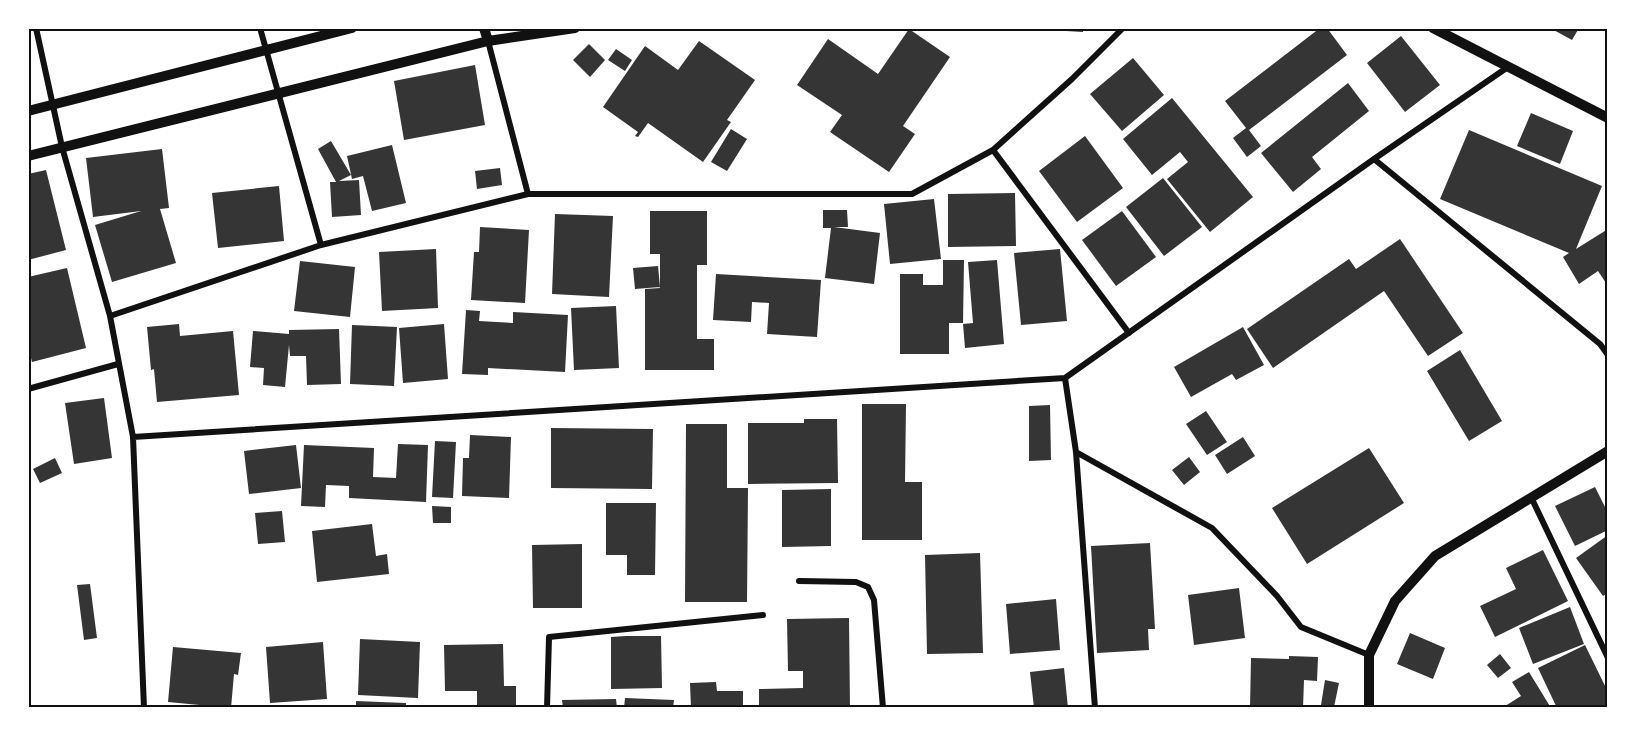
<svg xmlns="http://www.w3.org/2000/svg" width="1636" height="736" viewBox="0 0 1636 736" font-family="Ubuntu,sans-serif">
	<rect width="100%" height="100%" fill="#fff"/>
	<!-- building -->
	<path fill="#353535" d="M1049,28H1083V32L1049,30Z
		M1320,28H1327L1347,55L1249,130L1261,146L1247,157L1233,138L1246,128L1225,101Z
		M1550,28H1579L1572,40Z
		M909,29L950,57L903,126L915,134L889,172L830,132L842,115L797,85L828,39L878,74Z
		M1401,36L1440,85L1405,112L1367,63Z
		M699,41L755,80L727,120L731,122L703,162L648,123L638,137L635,136L638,132L603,107L645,46L678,70Z
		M589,44L605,60L590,77L573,60Z
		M616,49L632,60L625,71L608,60Z
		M1133,58L1164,95L1122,131L1090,94Z
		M475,65L485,125L404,140L394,81Z
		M1348,83L1369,111L1312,157L1321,169L1293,192L1261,153Z
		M1172,98L1253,197L1210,232L1167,179L1188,162L1180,152L1152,175L1123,139Z
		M1531,113L1573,131L1560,164L1517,146Z
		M731,129L747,139L727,171L711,162Z
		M1469,130L1602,186L1576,249L1608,229V286L1598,271L1579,284L1563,257L1569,253L1440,199Z
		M1085,136L1123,188L1077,222L1039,171Z
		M331,141L351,175L339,181L359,180L361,215L332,217L330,182H336L318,149Z
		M392,145L406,203L372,211L363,176L352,179L347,156Z
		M162,149L169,208L160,209L176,263L112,282L95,225L141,211L93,217L86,158Z
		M500,168L502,185L477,189L475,171Z
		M46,170L66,250L28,260V174Z
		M1163,178L1202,227L1164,256L1126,207Z
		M279,186L284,241L218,248L212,193Z
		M1015,193L1016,246L948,247V194Z
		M934,199L941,259L890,264L884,204Z
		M823,210H847L848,227H834L880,233L874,284L825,278L831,228H823Z
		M650,211H707V265H697V339H714V370H645V289L660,288V254H650Z
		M1122,211L1156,257L1116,286L1082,240Z
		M555,214L613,216L609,297L552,294Z
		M480,227L529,230L525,303L471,300L474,252H479Z
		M1400,239L1463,333L1428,356L1384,291L1273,368L1247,329L1349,259L1356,269Z
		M436,249L438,308L382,311L379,252Z
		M1060,249L1067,321L1021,325L1014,253Z
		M943,260H964L963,323H949V354H900V274H923V285H943Z
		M997,260L1004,344L965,348L963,324L973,323L968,262Z
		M300,261L355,267L350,317L294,311Z
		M658,266L660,287L635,289L633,268Z
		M67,268L86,348L32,362L28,346V277Z
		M716,274L821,280L817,337L767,334L769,303L752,302L751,322L713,320Z
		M616,306L619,368L574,370L571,308Z
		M466,310L480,311L479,321L513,323V312L568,315L565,372L488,368V375L462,374Z
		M179,324L180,336L233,331L239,395L157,402L154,369L151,370L147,327Z
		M444,324L448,379L403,383L399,328Z
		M352,325L397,327L394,386L350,384Z
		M1243,327L1264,365L1236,380L1232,374L1191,397L1174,367Z
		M339,329L341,384L307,385L306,356H290L289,345L285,387L263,385L264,368L250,367L253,331L289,334V330Z
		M1460,350L1502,421L1469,441L1427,371Z
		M104,398L112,458L74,464L65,403Z
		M862,404H906L905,482H922V540H862Z
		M1050,405L1051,460L1029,461V406Z
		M1206,411L1227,442L1207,455L1186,424Z
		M804,419H837L838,483L748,484V423H804Z
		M686,424H727V488H748L747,602H685Z
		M551,428L653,429L652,489L551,488Z
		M470,435L511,437L509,498L462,496L463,458H469Z
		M1243,437L1255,456L1227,474L1215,455Z
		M435,441L456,442L453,498L432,497Z
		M398,444L428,445L426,502L349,498V486L326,485L325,507L301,506L304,445L374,448L373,477L396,478Z
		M296,445L301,488L249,494L244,451Z
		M1369,448L1404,503L1307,564L1272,508Z
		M1189,457L1200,472L1184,485L1172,470Z
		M55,458L62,473L40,483L33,469Z
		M1595,487L1608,513V530L1575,546L1555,506Z
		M831,489V546L782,547V490Z
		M606,503H656L655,575H627V555H606Z
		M432,506L451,507V523H433Z
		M282,511L285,542L258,544L255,513Z
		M372,524L376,556L387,554L389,574L317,582L312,531Z
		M1608,535V593L1603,596L1576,558Z
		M1150,543L1155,629H1148L1149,650L1097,653L1091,546Z
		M582,544V608H533L532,545Z
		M1543,550L1568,601L1495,637L1480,606L1516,589L1506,568Z
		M980,553L983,653L927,654L925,555Z
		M90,584L97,638L84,640L77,585Z
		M1239,588L1245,638L1194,645L1188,595Z
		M1056,599L1060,650L1010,654L1006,604Z
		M1570,607L1584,644L1533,664L1519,628Z
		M849,618L850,708H759V689L803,688V671H788L787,619Z
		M1410,633L1445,648L1433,679L1397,664Z
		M626,636H661L662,688L611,689V637Z
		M360,639L420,642L418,698L358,695Z
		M323,642L327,699L270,703L266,647Z
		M503,644L504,686H516V708H477V691H445L444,645Z
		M1585,645L1608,692V708H1557L1538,668Z
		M173,647L241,653L238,675L234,674L231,708L168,702Z
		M1500,654L1511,668L1498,678L1487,665Z
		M1289,656L1318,657L1317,681L1304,680L1303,708H1250L1251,658L1289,659Z
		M1064,668L1068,708H1034L1030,672Z
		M1529,672L1551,708H1502L1521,696L1512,682Z
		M1325,680L1339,683L1334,707L1321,705Z
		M716,682L717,691H743V708H691L690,683Z
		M625,698L674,700L673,708H624Z
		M616,699L617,708H563L562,700Z
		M356,701L406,703V708H356Z"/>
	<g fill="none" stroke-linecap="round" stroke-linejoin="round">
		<!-- minor -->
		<path stroke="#111" stroke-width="6" d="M36,28L62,147L110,316L133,437L144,708
			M260,28L321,245
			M488,41L528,194H912L993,150L1072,79L1123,28
			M993,150L1129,333
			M1374,159L1600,344L1608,355
			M110,316L321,245L528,194
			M1065,378L1076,452L1095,708
			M28,389L118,364
			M133,437L1065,378L1374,159L1508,67
			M1076,452L1212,528L1277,596L1301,627L1369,655
			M1531,497L1608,658
			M799,581L856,582L868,587L874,600L883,708
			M547,708L549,637L763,615"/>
		<!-- tertiary -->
		<path stroke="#111" stroke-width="10" d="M484,28L488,41
			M1433,28L1608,118
			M28,111L352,28
			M28,156L488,41L575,28
			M1369,708V655L1395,601L1435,556L1608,451"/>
	</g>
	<!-- border -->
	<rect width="1636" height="736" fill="none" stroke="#ffffff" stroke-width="60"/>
	<rect x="30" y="30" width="1576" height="676" fill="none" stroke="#111" stroke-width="2"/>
</svg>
